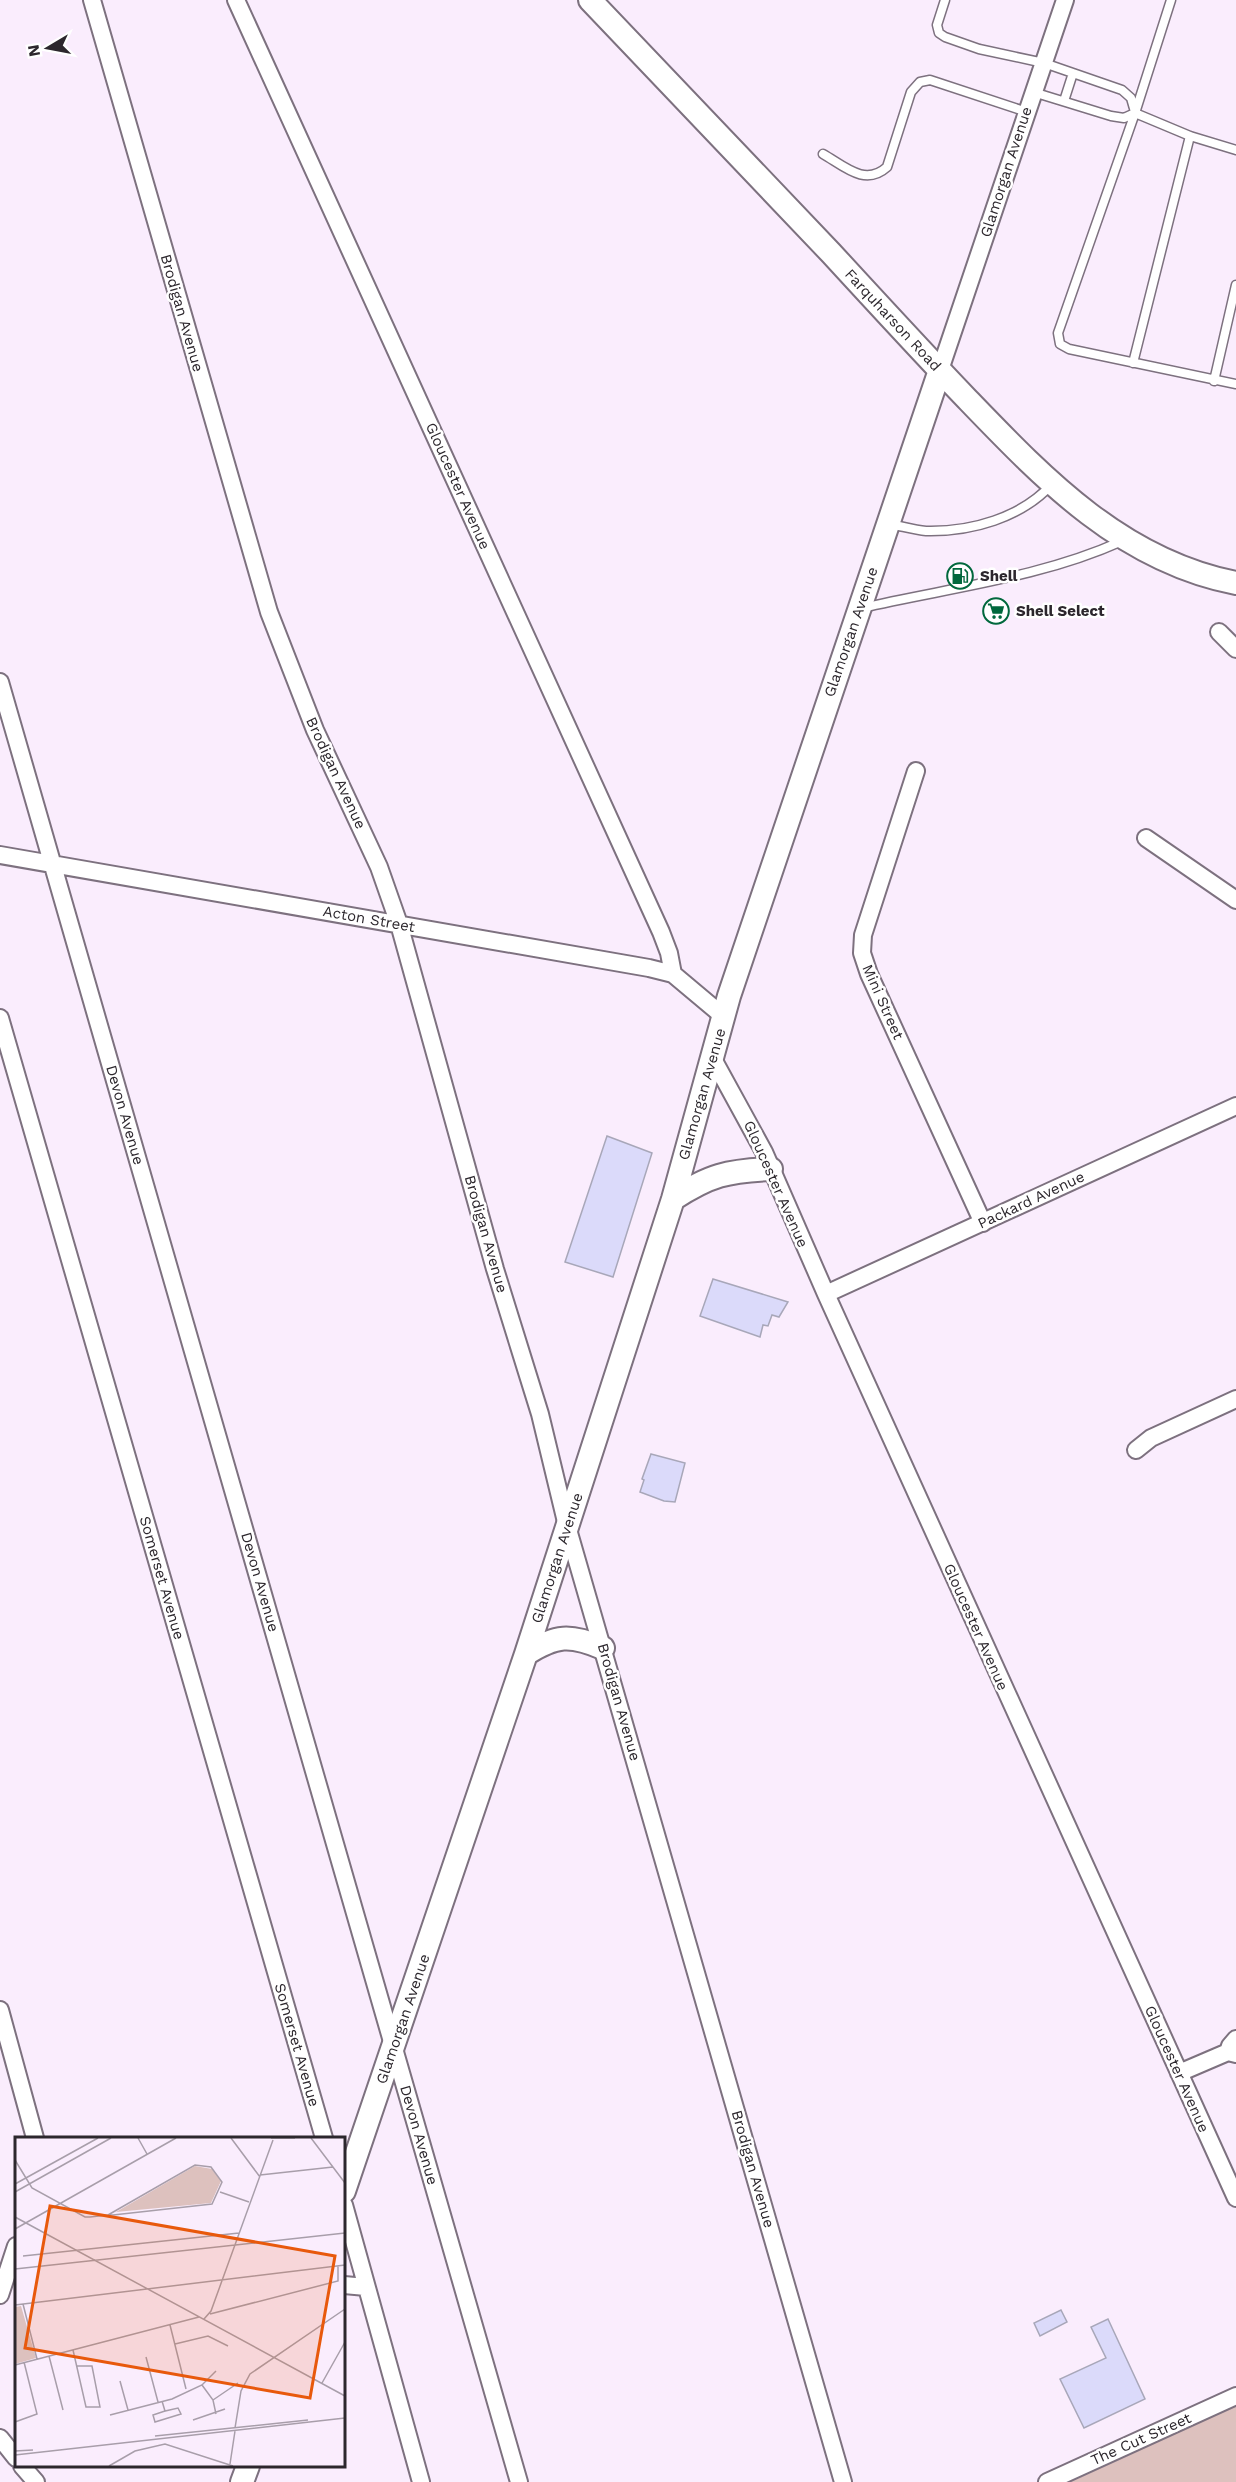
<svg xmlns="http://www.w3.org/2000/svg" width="1236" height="2482" viewBox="0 0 1236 2482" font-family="'Work Sans',sans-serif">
	<rect width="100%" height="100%" fill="#faedfd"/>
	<!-- green -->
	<path fill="#ddc1be" d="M1236,2406V2482H1070Z"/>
	<!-- building -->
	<path fill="#dbdafa" stroke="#a8a7b9" stroke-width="1.5" d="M607,1136L652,1153L613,1277L565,1262Z
		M713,1279L788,1302L779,1317L772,1315L768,1326L763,1325L760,1337L700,1316Z
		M651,1454L685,1463L675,1502L664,1501L640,1492L644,1480L642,1479Z
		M1061,2310L1067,2322L1040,2336L1034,2323Z
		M1108,2319L1145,2399L1084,2428L1060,2379L1106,2358L1091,2327Z"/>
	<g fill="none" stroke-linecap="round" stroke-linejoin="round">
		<!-- lane casing -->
		<g stroke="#7d717f" stroke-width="11">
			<path id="lane" d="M945,0L937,25L939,33L945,37L979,49L1044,63L1122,90L1131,98L1135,112
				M1171,0L1135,113L1058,333L1060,344L1069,349L1236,384
				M1033,92L1111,116L1124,118L1135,113L1190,136L1236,150
				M1064,101L1073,73
				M823,154C844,166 865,187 887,167L911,92L920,82L930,80L1027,112
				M1133,363L1190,136
				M1214,381L1236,285
				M889,524C901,526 914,530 926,531C971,532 1021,518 1052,484
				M862,608C948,588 1040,578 1122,541"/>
		</g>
		<!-- street casing -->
		<g stroke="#7d717f" stroke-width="20">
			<path id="street" d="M92,0L269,612L315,730L379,867L399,924L495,1269L540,1414L567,1526L843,2482
				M236,0L661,932L669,953L673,974
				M940,370L1065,0
				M1219,632L1236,649
				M0,682L519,2482
				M916,771L863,935L862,953L869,974L983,1223
				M1146,838L1236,900
				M0,855L649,968L673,974L723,1016
				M0,1018L324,2138
				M712,1057L764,1152L826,1294L1236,2198
				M826,1294L1236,1106
				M1136,1450L1151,1438L1236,1399
				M0,2010L35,2138
				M1228,2052L1230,2046L1236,2039
				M1179,2073L1228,2052L1236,2054
				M344,2205L421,2482
				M344,2285L366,2287
				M0,2295L16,2246
				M0,2438L16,2458
				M22,2466L36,2482
				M1047,2482L1236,2396"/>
		</g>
		<!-- secondary casing -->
		<g stroke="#7d717f" stroke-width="26">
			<path id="secondary" d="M590,0C670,84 751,168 831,253C876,302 921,351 967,399C1044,479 1122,561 1236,583
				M673,1199C710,1175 727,1171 771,1169
				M526,1654C556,1635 570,1634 603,1648
				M344,2191L526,1654L673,1199L729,996L940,370
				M242,2482L248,2466"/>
		</g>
		<!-- lane -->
		<use href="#lane" stroke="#fff" stroke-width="8"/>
		<!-- street -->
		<use href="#street" stroke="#fff" stroke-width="16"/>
		<!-- secondary -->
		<use href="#secondary" stroke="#fff" stroke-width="22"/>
	</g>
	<!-- icons -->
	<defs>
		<g id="fuel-ring" transform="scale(1.35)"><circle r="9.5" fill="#fff" stroke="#01683d" stroke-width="1.5"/><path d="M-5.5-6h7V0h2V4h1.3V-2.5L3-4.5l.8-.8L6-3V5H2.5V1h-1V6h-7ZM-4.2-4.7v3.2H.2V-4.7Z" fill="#01683d"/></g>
		<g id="supermarket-ring" transform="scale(1.35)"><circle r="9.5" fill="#fff" stroke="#01683d" stroke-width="1.5"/><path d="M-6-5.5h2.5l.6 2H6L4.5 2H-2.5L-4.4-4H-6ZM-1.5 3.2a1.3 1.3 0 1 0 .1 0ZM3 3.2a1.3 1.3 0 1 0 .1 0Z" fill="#01683d"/></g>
	</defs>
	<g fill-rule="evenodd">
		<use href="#fuel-ring" x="960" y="576"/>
		<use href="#supermarket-ring" x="996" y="611"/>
	</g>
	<g text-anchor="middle" stroke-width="5" stroke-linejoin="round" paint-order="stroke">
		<!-- street labels -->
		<g font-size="15" fill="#2c272d" stroke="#fff">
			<text transform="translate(1006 172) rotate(-72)" y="5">Glamorgan Avenue</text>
			<text transform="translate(182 313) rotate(74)" y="5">Brodigan Avenue</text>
			<text transform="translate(893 320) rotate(47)" y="5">Farquharson Road</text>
			<text transform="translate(458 486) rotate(66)" y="5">Gloucester Avenue</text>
			<text transform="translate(851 632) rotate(-71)" y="5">Glamorgan Avenue</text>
			<text transform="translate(336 773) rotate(65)" y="5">Brodigan Avenue</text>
			<text transform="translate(369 919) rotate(10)" y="5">Acton Street</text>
			<text transform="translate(883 1002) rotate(66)" y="5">Mini Street</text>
			<text transform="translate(702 1094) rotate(-74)" y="5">Glamorgan Avenue</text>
			<text transform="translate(125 1115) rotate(74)" y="5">Devon Avenue</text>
			<text transform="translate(776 1184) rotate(66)" y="5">Gloucester Avenue</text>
			<text transform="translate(1031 1200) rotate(-25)" y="5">Packard Avenue</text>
			<text transform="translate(486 1234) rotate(74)" y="5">Brodigan Avenue</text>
			<text transform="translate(557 1558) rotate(-72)" y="5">Glamorgan Avenue</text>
			<text transform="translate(162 1578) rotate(74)" y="5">Somerset Avenue</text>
			<text transform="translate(260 1582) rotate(74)" y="5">Devon Avenue</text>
			<text transform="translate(976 1627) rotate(66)" y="5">Gloucester Avenue</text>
			<text transform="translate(619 1702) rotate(74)" y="5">Brodigan Avenue</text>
			<text transform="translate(403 2019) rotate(-71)" y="5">Glamorgan Avenue</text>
			<text transform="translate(297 2045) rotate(74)" y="5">Somerset Avenue</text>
			<text transform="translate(1177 2069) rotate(66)" y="5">Gloucester Avenue</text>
			<text transform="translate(419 2135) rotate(74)" y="5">Devon Avenue</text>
			<text transform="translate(753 2169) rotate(74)" y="5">Brodigan Avenue</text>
			<text transform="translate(1141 2439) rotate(-24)" y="5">The Cut Street</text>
		</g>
		<!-- poi labels -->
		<g font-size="15" font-weight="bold" fill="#2c272d" stroke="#fff" text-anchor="start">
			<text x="980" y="581">Shell</text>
			<text x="1016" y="616">Shell Select</text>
		</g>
	</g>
	<!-- overview -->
	<g transform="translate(15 2137)">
		<rect width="330" height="330" fill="#faedfd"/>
		<path d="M180,29L197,32L206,44L196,66L101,75ZM6,169L21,221L0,227V170Z" fill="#ddc1be"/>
		<path fill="none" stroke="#a89eaa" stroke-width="1.5" d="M123,1L132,17M216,1L245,40M256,1H280M296,1L330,46M0,23L17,51L70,80H75L93,78H98L197,67L207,45L196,30L180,28L93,78M245,38L318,30M0,47L83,1M0,55L96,1M205,55L234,65M0,80L330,259M0,92L161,1M8,119L224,96M0,132L330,96M8,167L22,222M0,168L330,128M195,177L323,144V129M189,182L196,174L258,3M155,188L171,252M160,207L193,199L213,209M58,213L71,270H85L77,229H62M34,219L48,273M131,220L143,265M0,228L184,180M105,244L113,273M307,246L330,205M187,248L198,263L201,277M198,263L223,246M147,264L150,274L163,271L166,277L140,285L138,278L150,274M95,278L157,262L187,248L201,234M178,283L210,272M0,285L22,277L9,225M220,291L226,254L235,237L330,172M140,299L293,283M0,314L18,313M0,318L330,281M215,327L220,294M94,329L120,314L150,307L218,329"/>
		<path fill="#e8590c" fill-opacity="0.15" stroke="#e8590c" stroke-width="3" d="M35,69L320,119L295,261L10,211Z"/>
		<rect width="330" height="330" fill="none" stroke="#2c272d" stroke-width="3"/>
	</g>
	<!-- north arrow -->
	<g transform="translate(48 48) rotate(260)" stroke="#ffffff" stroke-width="4.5" paint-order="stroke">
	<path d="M0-4.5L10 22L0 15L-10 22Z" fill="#2c272d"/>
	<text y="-9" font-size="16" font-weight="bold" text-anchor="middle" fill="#2c272d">N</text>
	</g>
</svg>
